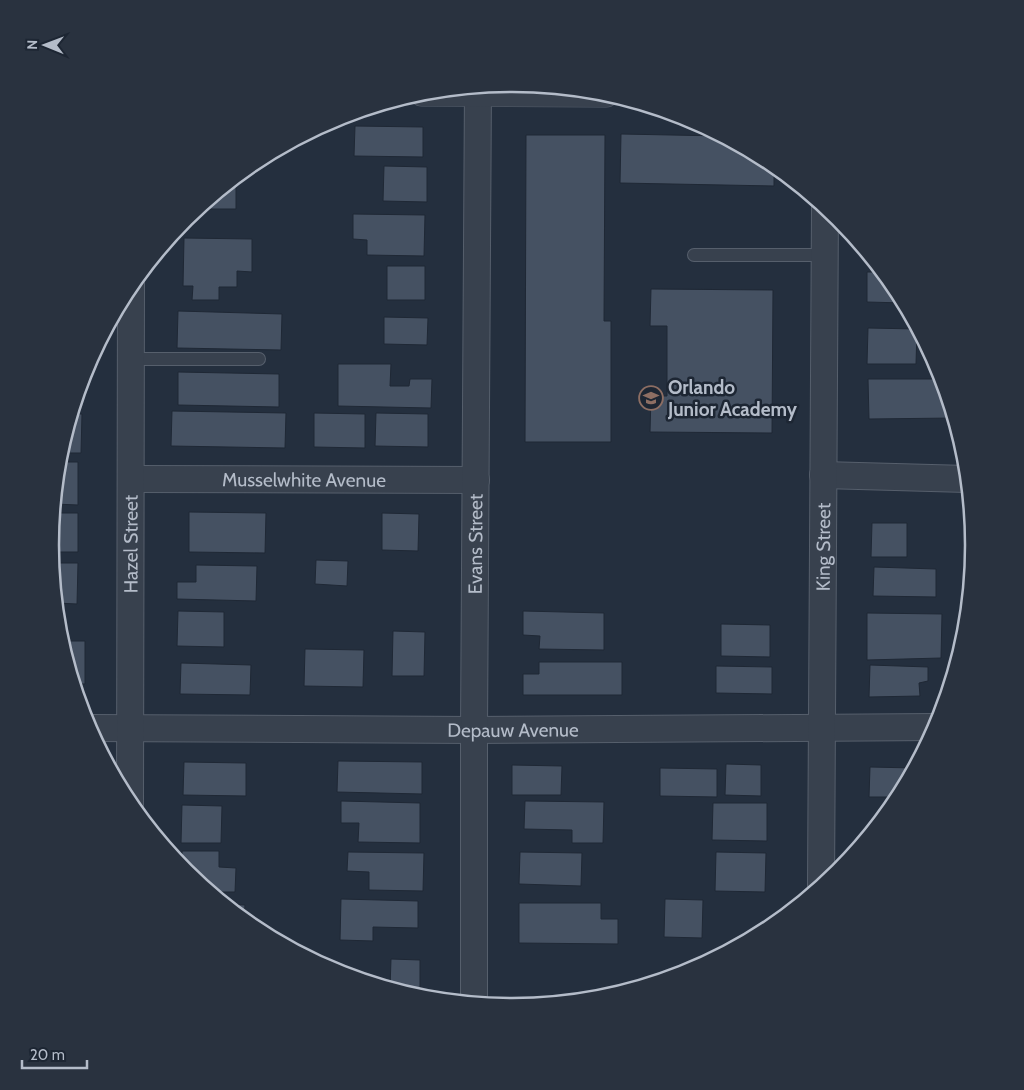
<svg xmlns="http://www.w3.org/2000/svg" width="1024" height="1090" viewBox="0 0 1024 1090" font-family="Cabin,sans-serif">
	<rect width="100%" height="100%" fill="#242f3e"/>
	<!-- building -->
	<path fill="#455162" stroke="#1f2835" d="M355,126L423,127V157L354,156Z
		M621,134L721,136L774,166V186L620,183Z
		M526,135H605L604,321H611V442H525Z
		M384,166L427,167V202L383,201Z
		M236,176V209H197Z
		M353,214L425,215L424,256L367,255V240L353,239Z
		M184,238L252,239V272L237,271V287H219V300H192L193,286H183Z
		M387,266H425V300H387Z
		M867,272H883L896,289L904,303L867,302Z
		M651,289L773,290L772,433L650,432L651,396H667V326H650Z
		M178,311L282,314L281,350L177,348Z
		M384,317L428,318L427,345L384,344Z
		M868,328L917,329L916,364H867Z
		M338,364H391L390,386H409L410,379H432L431,408L338,406Z
		M178,372L279,374V407L178,405Z
		M868,379H942L953,418L869,419Z
		M81,381V406H74Z
		M172,411L286,413L285,448L171,446Z
		M314,413L365,414V448L314,447Z
		M376,413L428,414V447L375,446Z
		M71,414H82L81,453H59Z
		M58,462H78V505L54,504Z
		M189,512L266,513L265,553L189,552Z
		M53,513H78V552H51Z
		M382,513L419,514L418,551L382,550Z
		M872,523H907V557H871Z
		M316,560L348,561L347,586L315,584Z
		M52,563H78L77,604L56,603Z
		M196,565L257,566L256,601L177,599V582H196Z
		M874,567L936,569V597L873,596Z
		M178,611L224,612V647L177,646Z
		M523,611L604,613V650L539,649L540,636L523,635Z
		M867,613L942,614L941,658L867,660Z
		M721,624L770,625V657L721,656Z
		M393,631L425,632L424,676H392Z
		M61,641H85V684H74Z
		M305,649L364,650L363,687L304,686Z
		M539,662H622V695H523V674H539Z
		M181,663L251,665L250,695L180,694Z
		M870,665L928,667V681L919,683L920,696L869,697Z
		M716,666L772,667V694L716,693Z
		M338,761L422,762V794L337,792Z
		M184,762L246,763V796L183,795Z
		M726,764L761,765V796L725,795Z
		M512,765L562,766L561,795H512Z
		M870,767L914,768L899,797H869Z
		M660,768L717,769V797L660,796Z
		M341,801L420,803V843L358,842L359,823H341Z
		M525,801L604,802L603,843H572V830L524,829Z
		M713,803H767V841L712,840Z
		M182,805L222,806L221,843H181Z
		M182,851H219V867L236,868L235,892H210L182,867Z
		M348,852L424,853L423,891L369,890V872L347,871Z
		M520,852L582,853L581,886L519,884Z
		M716,852L766,853L765,892L715,891Z
		M341,899L418,901V928L373,927V941L340,940Z
		M665,899L703,900L702,938L664,937Z
		M519,903H601V919H618V944L519,943Z
		M225,904L245,905L244,920Z
		M391,959L420,960V997L390,989Z
		M519,1002H559L519,1006Z"/>
	<g fill="none" stroke-linecap="round" stroke-linejoin="round">
		<!-- service casing -->
		<g stroke="#565f6c" stroke-width="14">
			<path id="service" d="M694,255H825
				M131,359H259"/>
		</g>
		<!-- minor casing -->
		<g stroke="#565f6c" stroke-width="28">
			<g id="minor">
				<path d="M823,475L967,479"/>
				<path id="s1" d="M132,479L476,480"/>
				<path id="s2" d="M89,728L474,730L936,727"/>
				<path id="s3" d="M130,804L131,284"/>
				<path id="s4" d="M821,886L825,207"/>
				<path id="s5" d="M474,1003V730L478,86"/>
			</g>
		</g>
		<!-- tertiary casing -->
		<g stroke="#565f6c" stroke-width="29">
			<path id="tertiary" d="M422,92L606,93"/>
		</g>
		<!-- service -->
		<use href="#service" stroke="#38414e" stroke-width="12"/>
		<!-- minor -->
		<use href="#minor" stroke="#38414e" stroke-width="26"/>
		<!-- tertiary -->
		<use href="#tertiary" stroke="#38414e" stroke-width="28"/>
	</g>
	<!-- icons -->
	<defs>
		<g id="school-ring" transform="scale(1.25)"><circle r="9.5" fill="#1d2633" stroke="#8d6e63" stroke-width="1.5"/><path d="M0-5L7-2L0 1L-7-2ZM-4 1L0 2.5L4 1V4Q0 6-4 4Z" fill="#8d6e63"/></g>
	</defs>
	<g fill-rule="evenodd">
		<use href="#school-ring" x="651" y="398"/>
	</g>
	<g text-anchor="middle" stroke-width="5" stroke-linejoin="round" paint-order="stroke">
		<!-- poi labels -->
		<g font-size="19" font-weight="bold" fill="#b4bcc9" stroke="#1d2633" text-anchor="start">
			<text x="668" y="394">Orlando<tspan x="668" dy="22">Junior Academy</tspan></text>
		</g>
		<!-- street labels -->
		<g font-size="19" fill="#b4bcc9" stroke="#1d2633">
			<text dy="7" stroke="none"><textPath href="#s1" startOffset="172">Musselwhite Avenue</textPath></text>
			<text dy="7" stroke="none"><textPath href="#s3" startOffset="260">Hazel Street</textPath></text>
			<text dy="7" stroke="none"><textPath href="#s5" startOffset="459">Evans Street</textPath></text>
			<text dy="7" stroke="none"><textPath href="#s4" startOffset="339">King Street</textPath></text>
			<text dy="7" stroke="none"><textPath href="#s2" startOffset="424">Depauw Avenue</textPath></text>
		</g>
	</g>
	<!-- crop -->
	<path d="M0 0H1024V1090H0ZM59 545a453 453 0 1 1 906 0a453 453 0 1 1-906 0Z" fill="#29323f" fill-rule="evenodd"/>
	<path fill="none" stroke="#b4bcc9" stroke-width="2.5" d="M59 545a453 453 0 1 1 906 0a453 453 0 1 1-906 0Z"/>
	<!-- north arrow -->
	<g transform="translate(45 45) rotate(271)" stroke="#1d2633" stroke-width="4" paint-order="stroke">
	<path d="M0-4L9 19L0 12L-9 19Z" fill="#b4bcc9"/>
	<text y="-8" font-size="14" font-weight="bold" text-anchor="middle" fill="#b4bcc9">N</text>
	</g>
	<!-- scale -->
	<path d="M22 1060v8h65v-8" fill="none" stroke="#b4bcc9" stroke-width="2.5"/>
	<text x="30" y="1060" font-size="15" fill="#b4bcc9" stroke="#1d2633" stroke-width="4" paint-order="stroke">20 m</text>
</svg>
